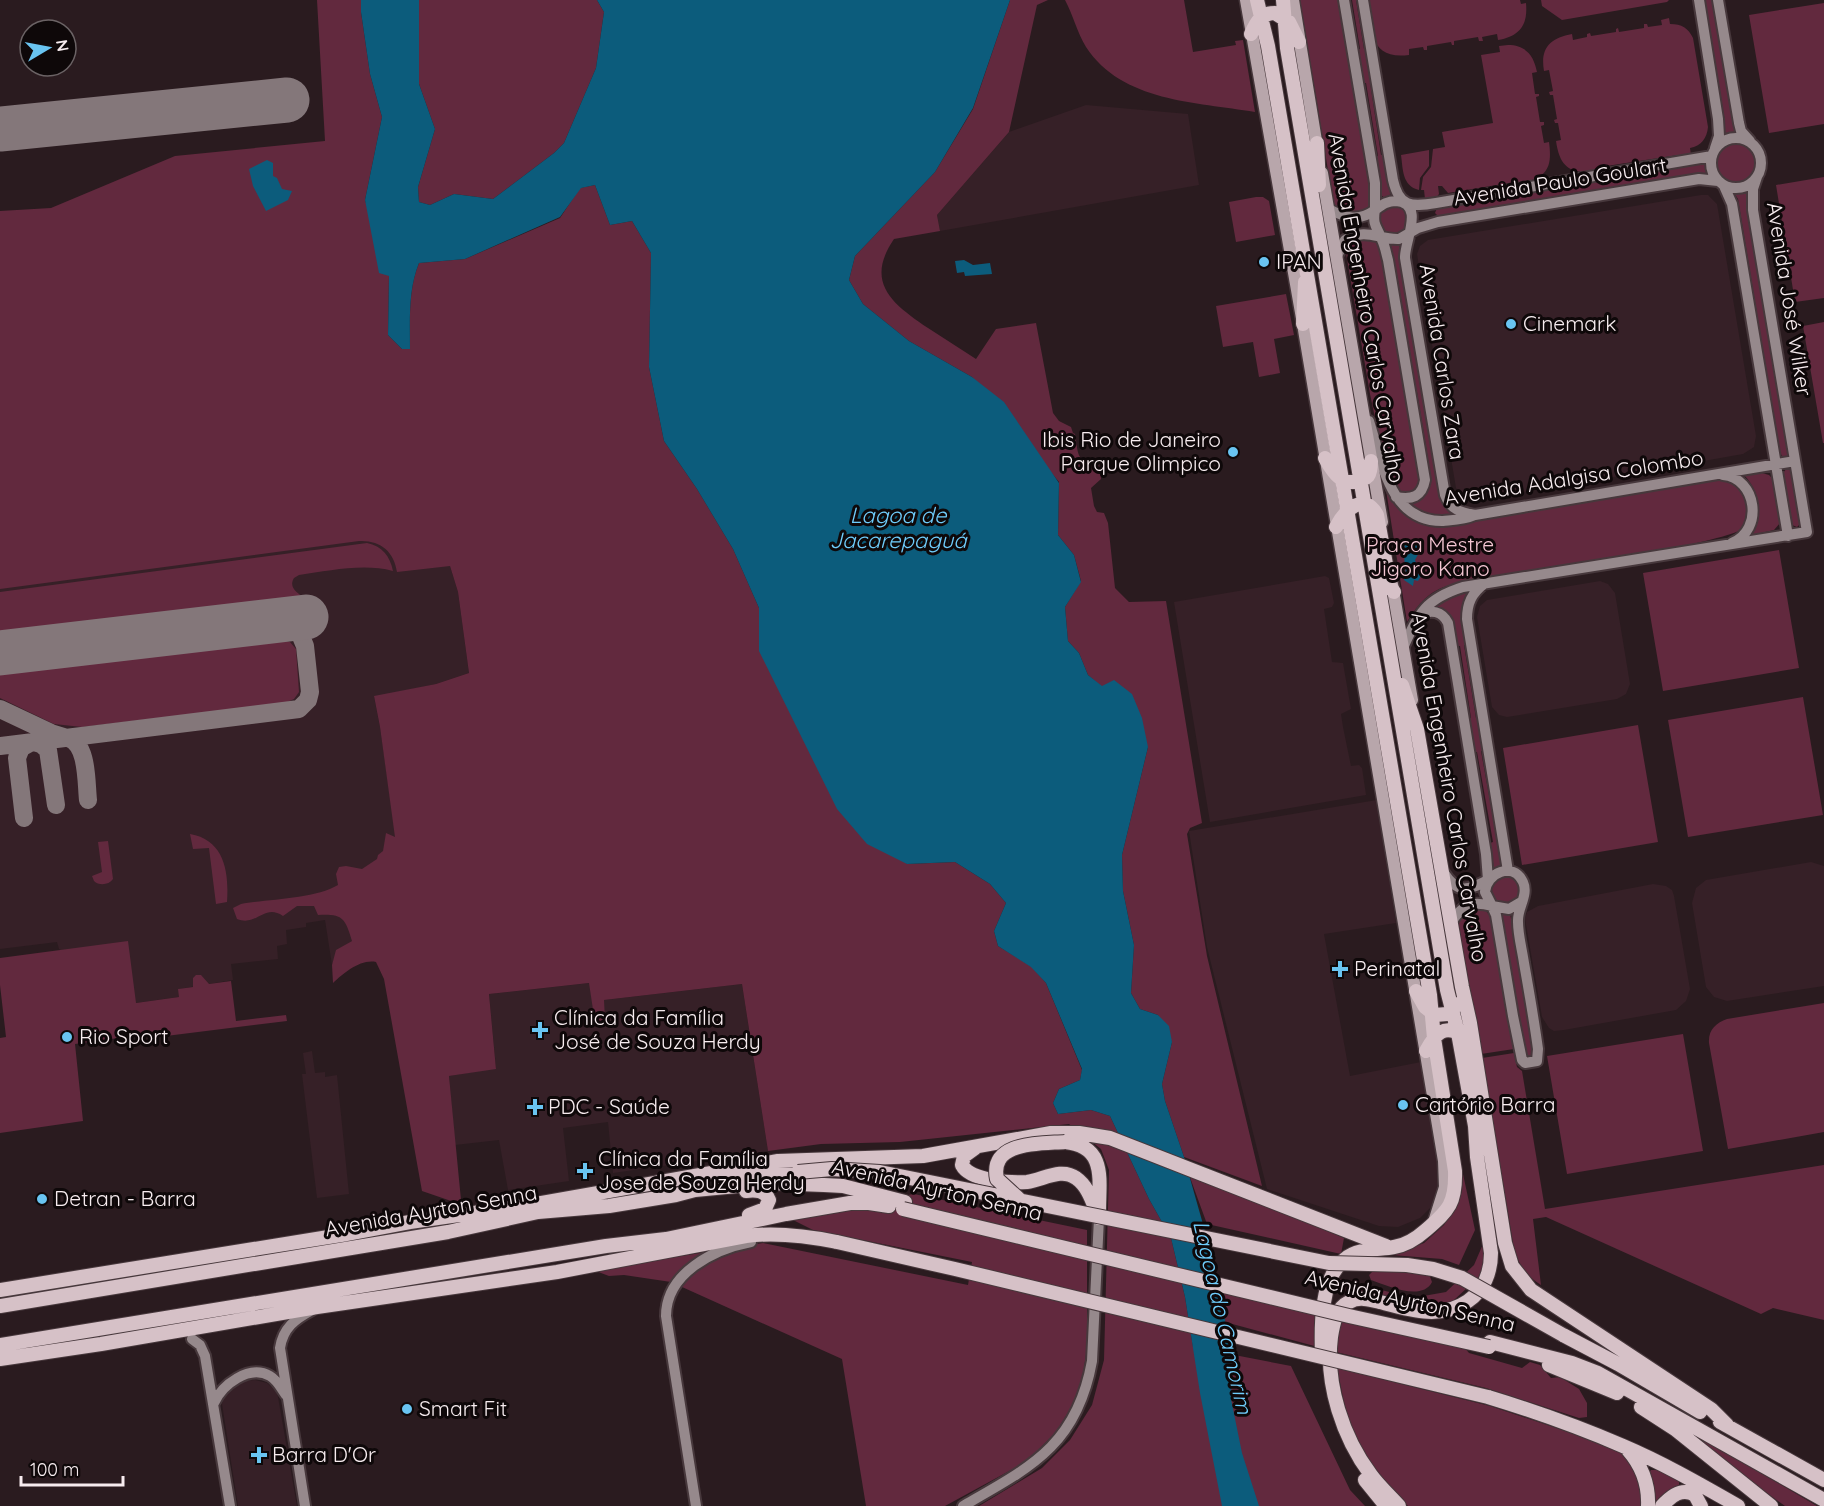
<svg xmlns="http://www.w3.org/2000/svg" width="1824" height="1506" viewBox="0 0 1824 1506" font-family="Quicksand,sans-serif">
	<rect width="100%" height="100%" fill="#2a1b1f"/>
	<!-- built -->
	<path fill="#362027" d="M1086,105L1188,114L1199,185L940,231L937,215L1009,132Z
		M1701,195H1708L1717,204L1756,436L1754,447L1743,454L1585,482L1472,500L1462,496L1456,488L1417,254L1420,246L1428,240Z
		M376,527L450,566L458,592L469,673L436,684L374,697L380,727L396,838L352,941L337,950L332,965L325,920L306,923V927L286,930L287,944L277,946L278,959L231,964L233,980L179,989V997L136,1003L59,949L57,942L0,949V570Z
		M1325,576L1329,578L1334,603L1332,607L1324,609L1332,662L1343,663L1351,709L1341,714L1343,727L1351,766L1359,765L1362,768L1366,795L1210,822L1174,602Z
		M1600,581L1608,584L1615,593L1630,684L1626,694L1617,699L1507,717L1499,715L1492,707L1477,617L1480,606L1487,600Z
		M1377,800L1396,923L1324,934L1350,1076L1421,1062L1440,1165L1438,1192L1431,1207L1420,1218L1398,1227L1379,1226L1267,1189L1207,947L1189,831Z
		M1811,862L1824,866V986L1727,1001L1714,997L1706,987L1692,903L1696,888L1706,880Z
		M1653,884L1666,886L1672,890L1674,896L1690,989L1686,1001L1676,1010L1564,1030L1554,1031L1549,1028L1542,1017L1525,919L1527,912L1538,906Z
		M590,983L595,1022L604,1000L742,984L768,1151L613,1173L608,1122L563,1128L569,1181L508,1190L499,1140L455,1145L449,1076L496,1068L489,994Z
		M312,1051L315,1073L325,1072V1077L337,1075L349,1194L317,1198L302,1074H306L303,1053Z
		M255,1380L267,1383L276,1391L278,1397L297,1506H238L222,1404L225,1395L234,1386L244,1381Z"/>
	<!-- green -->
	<path fill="#62293e" d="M317,0H361V12L370,74L382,117L365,200L389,276L388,335L402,349L410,348C410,320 408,290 419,263L465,259L560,218L580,188L595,185L610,225L632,221L651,253L649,367L664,441L697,489L733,549L759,608L760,651L907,864L955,862L990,884L1006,903L994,931L998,946L1032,967L1046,983L1082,1070L1080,1080L1059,1089L1053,1103L1058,1114L1091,1110L1110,1116L1149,1199L1171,1238L1185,1297L1193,1347L1291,1366L1350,1490L1365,1506H979L1042,1468L1070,1440L1092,1405L1104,1360L1109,1170L1101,1149L1069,1124L900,1142L821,1144L768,1151L742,984L604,1000L605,1020L595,1023L589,983L489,994L496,1069L449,1076L461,1200L454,1202L422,1191L384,979L376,962C360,959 344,973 333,983L332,965L336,950L352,941C345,917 342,914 318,915L314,906H297L283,916C264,903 257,927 237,919L233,908L241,904C268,899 315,899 338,885L336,874L339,867L346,866L362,869L377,859L378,855L383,851L386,833L395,837L380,727L374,696L436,684L469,673L458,592L450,566L397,572C394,551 380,540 359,541L0,589V211L51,208L175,156L325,141Z
		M419,0H597L604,12L596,68L564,143L554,153L493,199L454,194L430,205L419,202L418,187L435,129L419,84Z
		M1010,0H1048L1037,5L1009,132L937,215L940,231L894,239C864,283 893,304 928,328C944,338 960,349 976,359L996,329L1036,323L1053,413L1059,421L1071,427L1073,433L1075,434C1079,456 1075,460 1099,465L1101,479L1091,488L1094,506L1097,512L1104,513L1108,523L1115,588L1129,602L1166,601L1202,823L1190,828L1187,834L1207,956L1262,1186L1184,1157L1165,1101L1162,1084L1172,1042L1158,1015L1140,1009L1131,993L1134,945L1123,891L1122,855L1148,747L1102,687L1088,675L1079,653L1068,641L1065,607L1081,581L1074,555L1058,535L1059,482L972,377L909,341L863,304L849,280L855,256L935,172L973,109Z
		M1065,0H1184L1193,52L1236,45L1235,41L1243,40L1255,112C1196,102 1122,102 1086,47C1077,32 1073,15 1065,0Z
		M1300,0H1341L1373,195L1371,206L1355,214L1334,207Z
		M1352,0H1356L1364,49L1367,48L1372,81L1370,82L1381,155L1385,154L1391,194L1385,198L1382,196L1375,157L1378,156L1366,83H1364L1357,50L1360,49Z
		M1366,0H1520L1521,4L1526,3C1528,25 1520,36 1498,40L1497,34L1482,37L1483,41H1479L1478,37L1454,41V45H1452L1451,42L1427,46V50H1424L1423,47L1409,49V55C1369,60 1372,30 1366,0Z
		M1541,0H1669L1667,2L1562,20L1542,6Z
		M1705,0H1714L1738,133L1725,135V122Z
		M1824,3V124L1769,133L1749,15Z
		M1669,18L1670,24C1682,24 1688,28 1693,38L1708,127C1707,138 1701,146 1690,148L1691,155L1680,157L1678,155L1600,167V170C1573,175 1560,170 1556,141L1561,140L1558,123H1555L1554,120L1557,119L1553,95H1550L1549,92L1553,91L1549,70L1544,71C1540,48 1550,38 1572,34L1573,40L1587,37V34L1590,33L1591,36L1616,32V29L1618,28L1619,32L1644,28V24H1647L1648,27L1662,25L1661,20Z
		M1508,45C1526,45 1534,56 1537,72L1532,73L1535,94H1539V96L1536,97L1540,122H1544V125L1541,126L1544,143L1549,142C1553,171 1545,178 1517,184L1515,182L1448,193L1442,186H1438L1439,194L1436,198L1425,199L1424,190H1421L1423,177L1431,167L1433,149L1445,147L1442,132L1493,123L1481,55L1500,52L1499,46Z
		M1714 163a22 22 0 1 1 44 0a22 22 0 1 1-44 0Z
		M1429,150V166L1420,178L1419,190C1402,186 1403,169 1401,155Z
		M1706,162L1708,174H1698L1439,217L1435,213L1437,208Z
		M1824,177V298L1795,302L1776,185Z
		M1748,190L1747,198L1789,453L1787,457H1783L1780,453L1738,199L1734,193Z
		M1256,197H1263L1269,201L1275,235L1236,242L1229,202Z
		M1379 220a15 15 0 1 1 30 0a15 15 0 1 1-30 0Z
		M1360,237L1380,241L1421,480L1416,491L1404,494L1400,492L1385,466L1370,394L1345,247L1347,243Z
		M1389,243H1399L1404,267L1401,268L1416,358H1419L1424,391H1421L1434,465H1437L1446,507L1455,515C1438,516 1421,517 1408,503L1413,502L1429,465L1417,392H1414L1409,359L1411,358L1396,269H1394Z
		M1286,294L1294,335L1274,339L1280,373L1259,377L1253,342L1223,347L1216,306Z
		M1824,322V443H1823L1803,326Z
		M1787,468L1791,469L1801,523L1797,527L1792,525L1783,473Z
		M1762,473L1769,475L1774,480L1780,523L1774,530L1752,535C1763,516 1760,491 1744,475Z
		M1722,479L1739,485C1745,498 1753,515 1743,528C1730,544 1488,579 1450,585C1429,591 1418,604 1407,622L1386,490L1403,511L1475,520Z
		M367,543C382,546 390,556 393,571C363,563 329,571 299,575L294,578C288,588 298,593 304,598L0,635V592Z
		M1779,550L1799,668L1663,691L1643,573Z
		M1467,593L1468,595L1462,609L1466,645H1464L1476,718H1478L1484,750L1481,751L1502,867L1494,869L1490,843L1493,842L1477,752H1474L1469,719L1471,718L1460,646H1457C1454,630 1451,610 1432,606L1450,596Z
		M273,638L290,642L296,649L299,692L294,699L285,703L82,727L54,724L0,698V672Z
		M1803,697L1823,815L1688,837L1668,720Z
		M1638,725L1658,842L1522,865L1503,748Z
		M190,834C225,840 229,873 227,902L216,904L209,848L193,849Z
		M108,841L113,879C109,885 99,886 94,881L92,876L102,872L98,842Z
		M1492 890a14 14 0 1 1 28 0a14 14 0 1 1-28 0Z
		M1478,908L1485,910L1492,918L1514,1049L1481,1054L1458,921C1462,912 1469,910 1478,908Z
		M1510,913L1535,1054L1528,1058L1525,1056L1501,914Z
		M128,941L136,1003L179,997L178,989L193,987V978L196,975H201L209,984L231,981L236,1021L286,1015L287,1021L158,1037L157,1035H140L75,1044L83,1121L0,1133V1038L6,1037L0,985V958Z
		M1824,1003V1132L1728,1149L1709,1043C1708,1030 1716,1023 1727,1019Z
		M1683,1034L1703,1151L1567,1174L1547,1056Z
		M1514,1053L1517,1067L1522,1071L1545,1209L1824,1165V1320L1773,1308L1761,1314L1546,1217L1533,1219L1541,1285C1526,1276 1519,1265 1514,1249L1482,1058Z
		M1460,1160L1475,1230L1459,1265L1442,1259L1392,1255L1424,1243L1444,1225L1462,1192Z
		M1188,1172L1344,1238L1341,1254L1207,1224Z
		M914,1194L1087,1230V1347L1082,1382L1074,1403L1056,1432L1026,1462L945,1506H866L842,1359L671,1282L624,1275L609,1276L593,1270L763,1243L968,1285L972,1262L813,1230L793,1220L843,1205Z
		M1486,1237L1485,1271L1453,1301L1431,1307L1368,1293L1330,1289L1336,1278L1412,1298L1446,1292L1474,1265Z
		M1374,1270H1413L1429,1274L1432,1282C1422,1302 1386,1285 1371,1280L1369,1275Z
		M1218,1288L1317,1309L1318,1347L1225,1322Z
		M1343,1318L1464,1347L1469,1353L1522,1368L1530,1362L1540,1365L1551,1378L1560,1377L1579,1389L1587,1403V1417L1579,1418L1486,1388L1336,1352L1338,1333Z
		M1337,1368L1490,1406L1614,1447C1640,1468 1640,1474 1645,1506H1408C1387,1487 1367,1461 1355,1436C1345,1415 1342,1390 1337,1368Z
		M1640,1402L1817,1506H1785Z
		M1651,1470H1657L1679,1478V1485L1660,1501L1654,1500L1647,1475Z"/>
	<!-- water -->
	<path fill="#0c5c7c" d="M361,0H419V84L435,129L418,187L419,202L430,205L454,194L493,199L554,153L564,143L596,68L604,12L597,0H1010L973,108L935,172L855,256L849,280L863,304L909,341L972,377L1004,402L1059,483L1058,535L1074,555L1081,582L1065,607L1068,641L1079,653L1088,675L1102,686L1114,680L1132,694L1142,718L1148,747L1122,855L1123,891L1134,945L1131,993L1140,1009L1158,1015L1169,1026L1172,1042L1162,1084L1165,1101L1184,1157L1212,1256L1224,1314L1232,1365L1231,1399L1242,1453L1259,1506H1222L1200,1393L1185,1297L1171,1238L1149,1199L1110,1116L1091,1110L1058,1114L1053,1103L1059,1089L1080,1080L1082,1069L1046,983L1031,967L998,946L994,931L1006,903L990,884L955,862L907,864L867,844L837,809L759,651V608L733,549L697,489L664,441L649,367L651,253L632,221L610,225L595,185L581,188L560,217L465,259L419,263C408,290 410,320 410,349H402L388,335L389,276L379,273L365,200L382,117L370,74L361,12Z
		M267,160L273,163V176L277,178L282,189L292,191L288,200L266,211L253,186L249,169Z
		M964,260L973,265L990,263L992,274L965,276L964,272L957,273L955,261Z
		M1409,539L1411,543L1420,547L1421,549L1415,560L1417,566L1416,572L1421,576L1418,581L1414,580L1413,586L1404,580C1409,569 1401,560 1406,550L1403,543Z"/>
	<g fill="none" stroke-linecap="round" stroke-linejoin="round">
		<!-- taxiway -->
		<path stroke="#84777a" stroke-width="18" d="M0,709L51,733L64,737
			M68,738C88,744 86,782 88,800
			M34,742L41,744L48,750L56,805
			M0,746L299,709L308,700L310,692L305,646L300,634L281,620
			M24,818L17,758L21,748L30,743"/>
		<!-- runway -->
		<path stroke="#84777a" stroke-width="45" d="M0,129L287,100
			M0,653L306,617"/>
		<!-- secondary casing -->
		<g stroke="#47383c" stroke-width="14">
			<path id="secondary" d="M1363,0L1393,180C1399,207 1411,207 1436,203L1712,156
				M1699,0L1718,119L1719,136L1715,148
				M1718,0L1739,123L1741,131L1750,141
				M1711 163a25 25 0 1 1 50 0a25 25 0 1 1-50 0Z
				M1724,186L1732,204L1788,536
				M1329,209C1345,218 1359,222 1375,210V183L1344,0
				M1337,256L1345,240C1367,227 1378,240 1399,239L1418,228L1438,222L1699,179L1718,181
				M1369,421C1382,461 1389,522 1443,521C1454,520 1464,520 1475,515L1795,461
				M1723,475C1757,478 1764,530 1732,543
				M1396,497C1412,500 1422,497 1425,480L1388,260C1386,253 1385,246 1382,240C1378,227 1372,227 1375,210C1382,205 1387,201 1396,201C1426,203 1404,242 1405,258L1445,495C1451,510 1460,512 1475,515
				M1484,584C1472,593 1467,603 1467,619L1508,871
				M1420,615C1431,609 1442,611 1448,623L1486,854L1488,880C1467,891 1458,894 1444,873
				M1403,648C1419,613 1425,599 1463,587L1807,532L1753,210V189L1757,177
				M1451,923C1462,905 1471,900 1492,906L1496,915L1513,1016L1522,1060L1525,1063L1537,1061L1538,1049C1534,1020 1529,991 1524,963C1522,949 1518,935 1518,922C1517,908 1529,895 1523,882C1513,861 1486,873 1485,892L1492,906L1509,909L1521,902
				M192,1339L200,1345L205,1356L230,1506
				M214,1403C222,1385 249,1364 270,1376C277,1380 281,1388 286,1395
				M305,1506L280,1348C283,1328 295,1319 312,1310
				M696,1506L666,1316C666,1273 714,1249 751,1242
				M963,1506C1031,1467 1077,1445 1092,1361L1099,1218"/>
		</g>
		<!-- primary casing -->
		<g stroke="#47383c" stroke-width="15">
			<path id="primary" d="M1246,0L1303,324L1444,1161L1445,1187L1434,1222
				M1293,0L1318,153
				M1322,173L1382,522
				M1392,584L1412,700"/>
		</g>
		<!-- highway casing -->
		<g stroke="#47383c" stroke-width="16">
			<path id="highway" d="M1257,0L1268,46L1430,995L1434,1038L1455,1171C1456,1203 1449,1210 1426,1230C1417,1238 1407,1245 1394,1247C1378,1250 1358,1248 1345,1259C1320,1278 1321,1327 1322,1355
				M1283,0L1287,48C1342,362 1392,676 1447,990L1458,1033L1475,1126L1477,1157L1491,1253C1491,1272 1484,1290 1468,1301C1441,1320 1410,1310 1380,1302C1369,1300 1360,1296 1349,1302C1336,1308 1333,1324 1331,1337C1325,1384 1343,1438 1371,1475C1379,1486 1390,1496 1399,1506
				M1251,34C1256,22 1261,13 1275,13L1289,22L1299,42
				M1317,143L1319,185
				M1303,324L1305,282
				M1325,458C1329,465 1333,473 1340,478C1348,484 1361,483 1368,476C1371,472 1371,466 1371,461
				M1336,527C1345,510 1364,491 1377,515L1390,586L1394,592
				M1402,685L1417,729L1462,987L1470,1023L1505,1243L1512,1266L1531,1290L1711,1409L1727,1425
				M1416,991L1425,1007L1435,1015L1447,1014L1458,1004
				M1426,1051C1435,1034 1444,1023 1463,1036
				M1065,1142C1107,1146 1099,1180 1099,1212
				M975,1148L964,1156L962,1165C970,1181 1011,1183 1027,1182C1043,1180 1061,1167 1076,1178C1089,1187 1093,1204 1099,1218
				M741,1175L798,1172
				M746,1191C756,1190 765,1190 769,1200L765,1209L749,1215
				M0,1290L341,1235L410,1222L536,1204L778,1161L923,1156L1051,1133H1079L1110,1138L1386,1246
				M0,1306L448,1232L538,1212L609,1206L676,1195L695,1190L770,1183L824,1185L843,1186L905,1202
				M1563,1335L1618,1364L1700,1412
				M1490,1342L1572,1363L1598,1373L1824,1500
				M0,1345L606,1246L666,1239L786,1214L850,1203H869L889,1206
				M0,1359L101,1344L317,1307L557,1272L746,1236C777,1232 807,1236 837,1242
				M1549,1365L1617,1393
				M1488,1397C1534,1411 1579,1427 1623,1446C1663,1463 1701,1485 1738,1506
				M1641,1407L1675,1429L1771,1506
				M1720,1422L1824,1480
				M1628,1450C1642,1466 1649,1484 1648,1506
				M1365,1480L1386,1506
				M1662,1506C1671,1496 1682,1487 1695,1495L1701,1506"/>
		</g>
		<!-- secondary -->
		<use href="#secondary" stroke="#96898c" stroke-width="10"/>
		<!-- primary -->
		<use href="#primary" stroke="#b8a6ab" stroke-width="12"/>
		<!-- highway -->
		<use href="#highway" stroke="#d6c1c7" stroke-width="14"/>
		<!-- highway-bridge casing -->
		<g stroke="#47383c" stroke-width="16" stroke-linecap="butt">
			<path id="highway-bridge" d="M798,1172L832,1169L880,1172L1329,1263L1407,1265L1433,1269L1462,1278L1563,1335
				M1020,1200L997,1179C989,1141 1040,1144 1065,1142
				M903,1209L1349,1316L1489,1347
				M837,1242L955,1269L1488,1397"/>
		</g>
		<!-- highway-bridge -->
		<use href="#highway-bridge" stroke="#d6c1c7" stroke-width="14"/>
	</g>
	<!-- markers -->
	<g fill="#69c4f1" stroke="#0e0809" stroke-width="2">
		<circle cx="1264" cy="262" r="6"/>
		<circle cx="1511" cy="324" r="6"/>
		<circle cx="1233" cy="452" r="6"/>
		<path d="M1337 960h6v6h6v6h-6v6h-6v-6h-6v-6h6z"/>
		<path d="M537 1021h6v6h6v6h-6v6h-6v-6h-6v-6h6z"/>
		<circle cx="67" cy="1037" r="6"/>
		<circle cx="1403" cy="1105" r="6"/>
		<path d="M532 1098h6v6h6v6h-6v6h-6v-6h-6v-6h6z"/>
		<path d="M582 1162h6v6h6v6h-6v6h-6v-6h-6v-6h6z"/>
		<circle cx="42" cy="1199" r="6"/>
		<circle cx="407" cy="1409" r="6"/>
		<path d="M256 1446h6v6h6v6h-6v6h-6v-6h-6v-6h6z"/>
	</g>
	<g text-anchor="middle" stroke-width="6" stroke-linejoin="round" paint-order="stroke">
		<!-- street labels -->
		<g font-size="21" fill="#f7ecef" stroke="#0e0809">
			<text transform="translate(1560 182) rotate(-9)" y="7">Avenida Paulo Goulart</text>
			<text transform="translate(1789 299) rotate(81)" y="7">Avenida José Wilker</text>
			<text transform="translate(1366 308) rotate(80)" y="7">Avenida Engenheiro Carlos Carvalho</text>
			<text transform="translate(1442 362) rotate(81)" y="7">Avenida Carlos Zara</text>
			<text transform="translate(1574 478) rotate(-9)" y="7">Avenida Adalgisa Colombo</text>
			<text transform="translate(1449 787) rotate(80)" y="7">Avenida Engenheiro Carlos Carvalho</text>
			<text transform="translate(937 1190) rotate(13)" y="7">Avenida Ayrton Senna</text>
			<text transform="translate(431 1211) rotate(-10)" y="7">Avenida Ayrton Senna</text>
			<text transform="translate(1410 1301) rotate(13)" y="7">Avenida Ayrton Senna</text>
		</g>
		<!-- poi labels -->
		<g font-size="21" fill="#f7ecef" stroke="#0e0809" text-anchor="start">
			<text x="1276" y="269">IPAN</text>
			<text x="1523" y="331">Cinemark</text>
			<text x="1221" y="447" text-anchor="end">Ibis Rio de Janeiro<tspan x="1221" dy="24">Parque Olimpico</tspan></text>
			<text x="1354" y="976">Perinatal</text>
			<text x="554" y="1025">Clínica da Família<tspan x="554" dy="24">José de Souza Herdy</tspan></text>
			<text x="79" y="1044">Rio Sport</text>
			<text x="1415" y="1112">Cartório Barra</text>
			<text x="548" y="1114">PDC - Saúde</text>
			<text x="598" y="1166">Clínica da Família<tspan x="598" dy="24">Jose de Souza Herdy</tspan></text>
			<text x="54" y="1206">Detran - Barra</text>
			<text x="419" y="1416">Smart Fit</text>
			<text x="272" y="1462">Barra D'Or</text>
		</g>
		<!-- park labels -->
		<g font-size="21" fill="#f4c6d3" stroke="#0e0809">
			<text x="1430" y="552">Praça Mestre<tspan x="1430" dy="24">Jigoro Kano</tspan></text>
		</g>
		<!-- water labels -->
		<g font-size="22" font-style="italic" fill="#6fcdfc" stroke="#0e0809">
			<text x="898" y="523">Lagoa de<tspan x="898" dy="25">Jacarepaguá</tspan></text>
			<text transform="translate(1223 1317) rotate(77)" y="8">Lagoa do Camorim</text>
		</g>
	</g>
	<!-- north arrow -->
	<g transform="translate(48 48) rotate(80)"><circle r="28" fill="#0e0809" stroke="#6b6365" stroke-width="1.5"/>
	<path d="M0-4.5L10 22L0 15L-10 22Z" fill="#69c4f1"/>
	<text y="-9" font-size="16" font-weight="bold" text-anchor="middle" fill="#f7ecef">N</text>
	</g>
	<!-- scale -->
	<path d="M21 1476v9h102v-9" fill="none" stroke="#f7ecef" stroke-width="3"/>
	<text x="30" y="1476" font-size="18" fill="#f7ecef" stroke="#0e0809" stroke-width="4.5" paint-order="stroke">100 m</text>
</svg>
